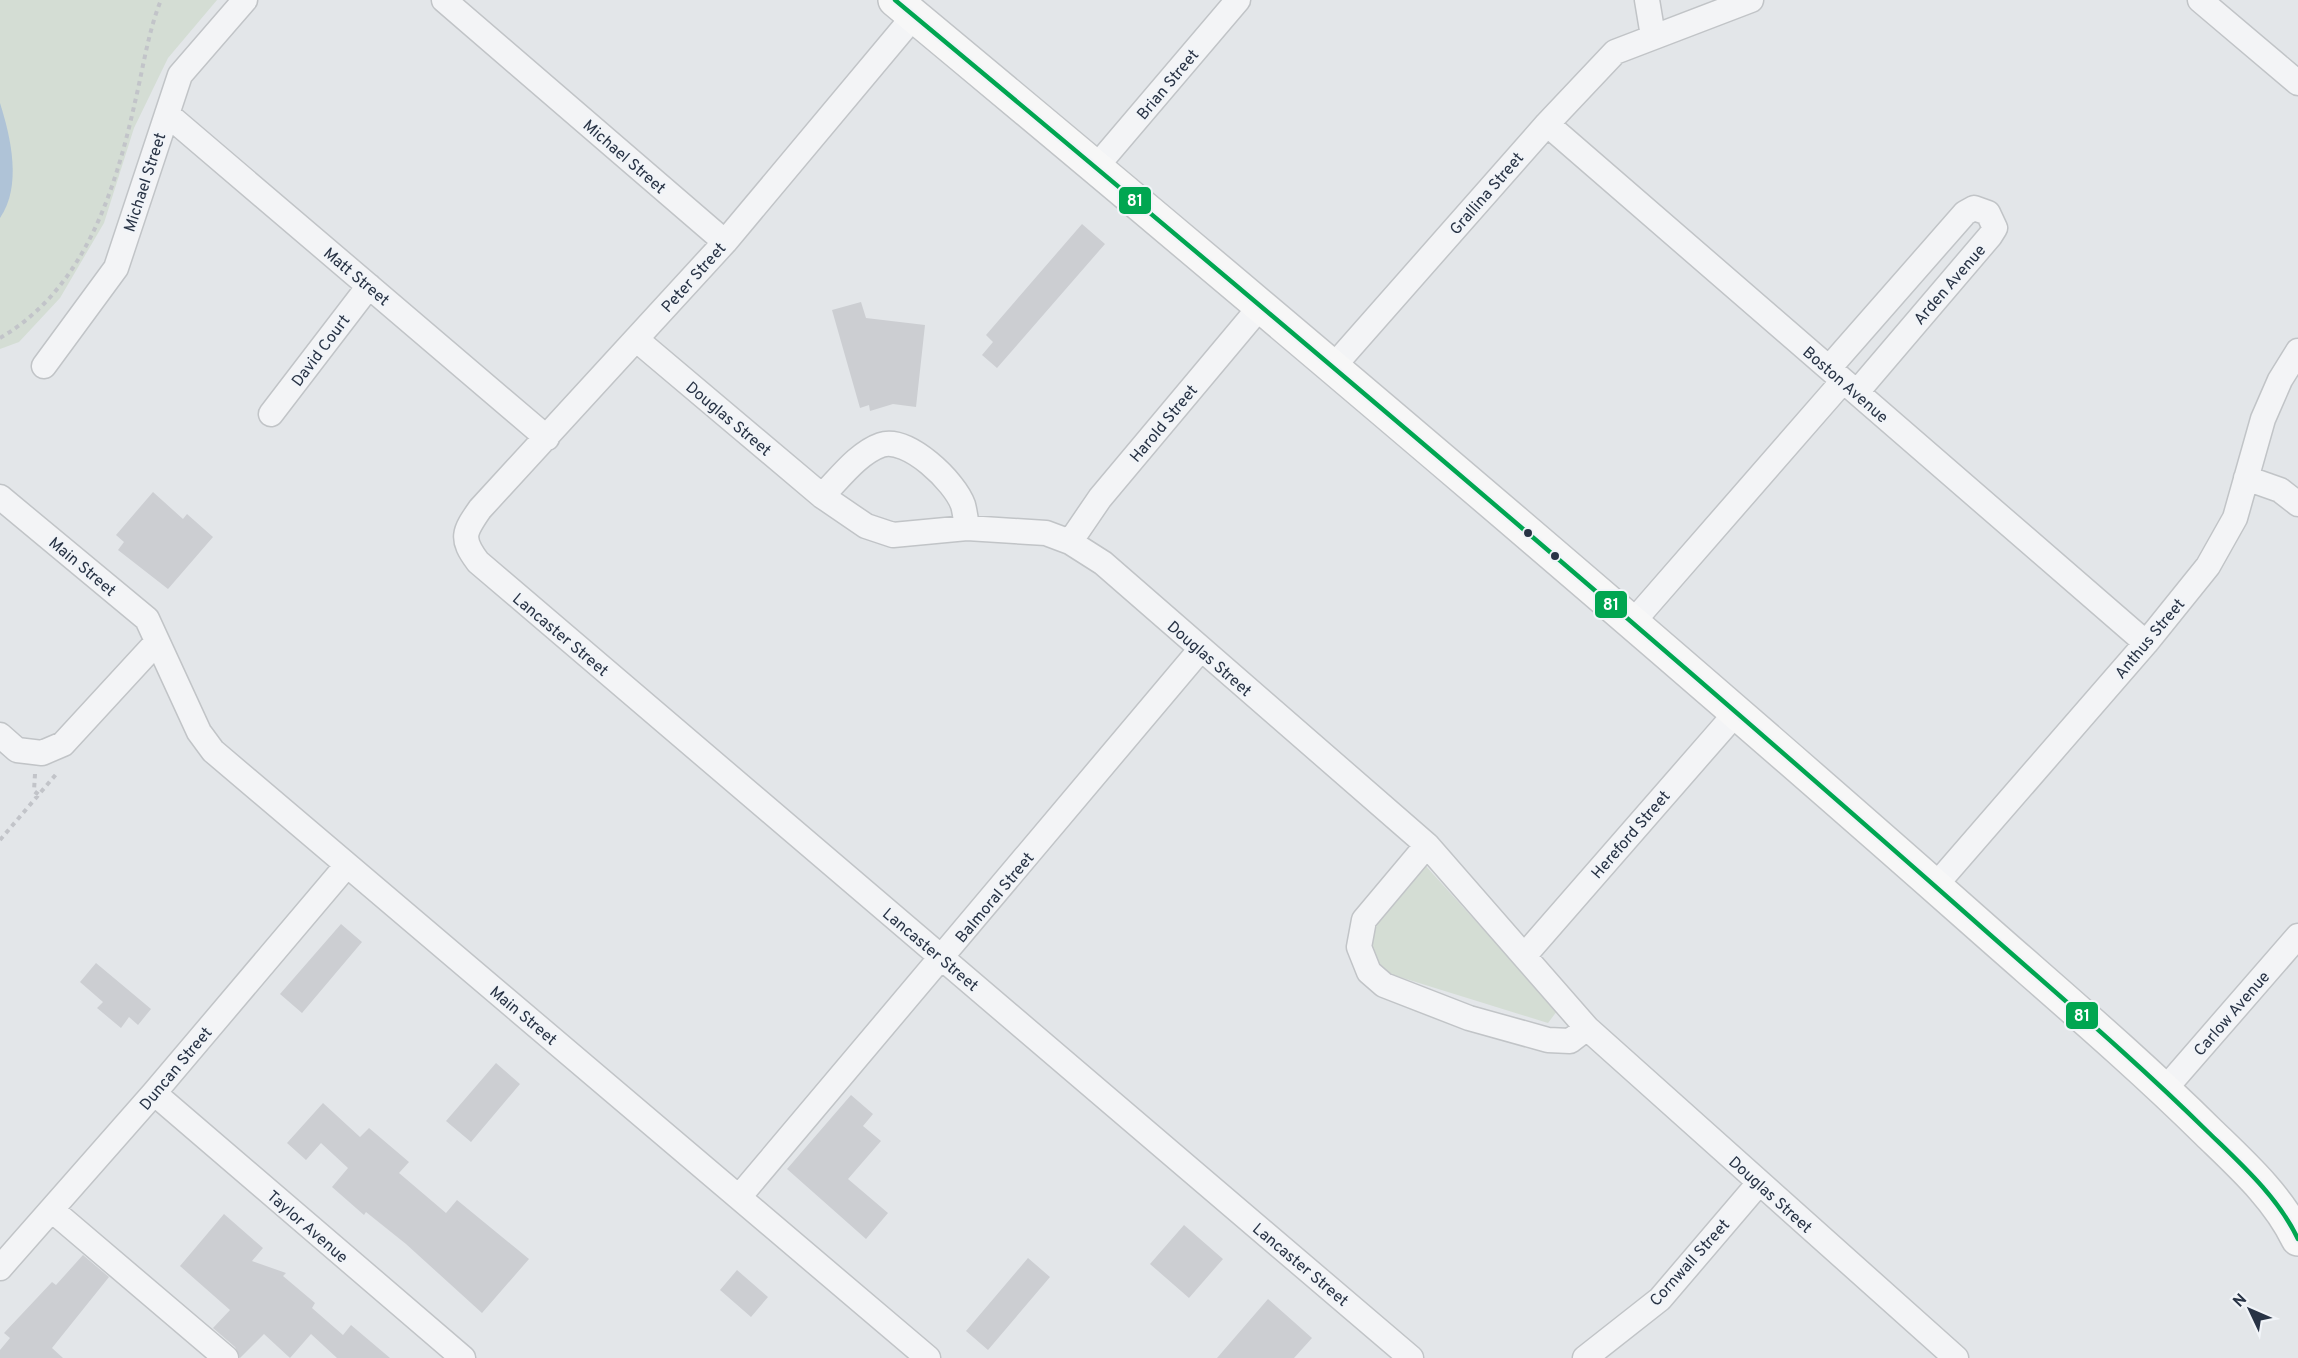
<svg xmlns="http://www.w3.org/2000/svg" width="2298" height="1358" viewBox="0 0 2298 1358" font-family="Overpass,sans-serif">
	<rect width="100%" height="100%" fill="#e3e6e9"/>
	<!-- green -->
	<path fill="#d4ddd4" d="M0,0H217L168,58L134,128L104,223L60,298L19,342L0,349Z
		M1424,864L1557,1011L1548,1023L1390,974C1386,969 1377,963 1374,957C1357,922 1403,886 1424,864Z"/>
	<!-- water -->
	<path fill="#afc3d7" d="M0,103C11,138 22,186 0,218Z"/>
	<!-- building -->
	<path fill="#ccced2" d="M1082,224L1105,244L997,368L982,355L993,342L986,335Z
		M861,302L866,318L925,325L916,407L893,404L870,411L869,405L860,408L832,310Z
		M153,492L183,519L187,514L213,537L168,589L118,550L124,542L116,535Z
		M341,924L362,942L302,1013L280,994Z
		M96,963L151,1009L138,1025L129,1017L121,1028L97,1008L103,1002L80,982Z
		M496,1063L520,1084L471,1142L446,1121Z
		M851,1095L873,1114L863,1126L881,1141L848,1179L888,1213L866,1239L787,1169Z
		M323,1103L360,1137L369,1128L409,1162L399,1173L446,1213L457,1200L529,1259L482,1313L406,1244L366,1212L364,1215L332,1187L348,1168L321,1143L306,1160L287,1143Z
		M224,1214L263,1248L252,1261L286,1273L283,1276L315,1303L312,1308L343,1335L351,1325L390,1358H337L311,1334L290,1358L264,1334L240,1358L235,1347L213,1328L230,1310L180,1266Z
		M1184,1225L1223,1259L1189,1298L1150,1264Z
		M83,1255L109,1277L52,1348L63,1358H0V1350L10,1338L4,1333L52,1282L56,1285Z
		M1028,1258L1050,1277L988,1350L966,1331Z
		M737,1270L768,1297L751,1317L720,1290Z
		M1268,1299L1312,1338L1294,1358H1217Z"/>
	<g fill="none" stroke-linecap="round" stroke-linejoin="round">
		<!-- minor casing -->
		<g stroke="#c1c4c7" stroke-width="27">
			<path id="minor" d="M444,0L725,242
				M1647,0L1653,36
				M2200,0L2298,83
				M914,16L725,242L480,509C464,532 460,538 478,562L1411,1358
				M167,114L547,438
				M1547,124L2146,643
				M1096,167L1238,0
				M637,340L822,496L866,526L893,535L967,528L1046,533L1070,542L1103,563L1427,845L1587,1028L1956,1358
				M44,366L116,268L180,75L245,0
				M1332,368L1547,124L1615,52L1751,0
				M1829,368L1965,213L1974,208L1988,213L1995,228L1990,236L1857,392
				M271,414L369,286
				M2246,478L2280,490L2298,504
				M822,496C839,479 858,453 881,445C908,436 955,482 963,505C965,512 966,521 967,528
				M0,497L147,619L199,732L213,751L928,1358
				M1070,542L1100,498L1260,307
				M1632,623L1843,381
				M0,735L17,750L42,753L63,744L156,643
				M1427,845L1364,920L1359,947L1369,972L1384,985L1469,1018L1548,1040L1570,1041L1587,1028
				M1935,886L2146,643L2208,566L2235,518L2263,419L2280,380L2298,351
				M1524,956L1736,713
				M2165,1089L2298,936
				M154,1093L463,1358
				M739,1197L1200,650
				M52,1210L226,1358
				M0,1268L154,1093L347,865
				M1585,1358L1660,1299L1759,1183"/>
		</g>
		<!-- secondary casing -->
		<g stroke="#c1c4c7" stroke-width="36">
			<path id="secondary" d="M895,0C1257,301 1617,605 1970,917C2050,988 2132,1057 2208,1132C2241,1164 2278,1197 2298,1239"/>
		</g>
		<!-- path -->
		<path stroke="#c2c4c9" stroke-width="4" stroke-dasharray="4.5 4.5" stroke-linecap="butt" d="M0,338C84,289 115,192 135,102C143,69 148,32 161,0
			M35,774L34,791L39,795
			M0,840L58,772"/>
		<!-- minor -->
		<use href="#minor" stroke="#f3f4f6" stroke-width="24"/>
		<!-- secondary -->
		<use href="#secondary" stroke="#f7f7f7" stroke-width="33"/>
		<!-- bus-1 casing -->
		<g stroke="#f1f4f8" stroke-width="9">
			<path id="bus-1" d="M895,0C1257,301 1617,605 1970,917C2050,988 2132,1057 2208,1132C2241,1164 2278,1197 2298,1239"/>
		</g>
		<!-- bus-1 -->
		<use href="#bus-1" stroke="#00a651" stroke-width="4.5"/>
	</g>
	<!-- markers -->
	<g fill="#283345" stroke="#f1f4f8" stroke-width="2">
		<circle cx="1528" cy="533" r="5"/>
		<circle cx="1555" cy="556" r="5"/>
	</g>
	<g text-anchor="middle" stroke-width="4.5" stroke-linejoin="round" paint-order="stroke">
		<!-- street labels -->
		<g font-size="16" fill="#283345" stroke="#f1f4f8">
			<text transform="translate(1167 84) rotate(-50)" y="6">Brian Street</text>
			<text transform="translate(625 156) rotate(41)" y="6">Michael Street</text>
			<text transform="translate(144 182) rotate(-72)" y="6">Michael Street</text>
			<text transform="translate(1486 193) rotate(-49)" y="6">Grallina Street</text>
			<text transform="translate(357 276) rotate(40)" y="6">Matt Street</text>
			<text transform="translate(693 277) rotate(-48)" y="6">Peter Street</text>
			<text transform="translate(1949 284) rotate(-49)" y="6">Arden Avenue</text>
			<text transform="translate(320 350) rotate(-53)" y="6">David Court</text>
			<text transform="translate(1846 384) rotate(41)" y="6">Boston Avenue</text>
			<text transform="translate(729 418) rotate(40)" y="6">Douglas Street</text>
			<text transform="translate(1163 423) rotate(-50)" y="6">Harold Street</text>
			<text transform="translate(83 566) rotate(40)" y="6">Main Street</text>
			<text transform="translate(561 634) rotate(40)" y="6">Lancaster Street</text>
			<text transform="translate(2149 638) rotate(-50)" y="6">Anthus Street</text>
			<text transform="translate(1210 658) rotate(41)" y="6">Douglas Street</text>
			<text transform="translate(1630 834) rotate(-49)" y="6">Hereford Street</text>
			<text transform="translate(994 897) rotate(-50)" y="6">Balmoral Street</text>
			<text transform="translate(931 949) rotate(40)" y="6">Lancaster Street</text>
			<text transform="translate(2231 1013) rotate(-49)" y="6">Carlow Avenue</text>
			<text transform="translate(524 1015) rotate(40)" y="6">Main Street</text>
			<text transform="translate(175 1068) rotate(-50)" y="6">Duncan Street</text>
			<text transform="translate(1771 1194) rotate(42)" y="6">Douglas Street</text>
			<text transform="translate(308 1226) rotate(41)" y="6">Taylor Avenue</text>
			<text transform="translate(1689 1262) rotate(-48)" y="6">Cornwall Street</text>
			<text transform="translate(1301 1264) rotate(40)" y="6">Lancaster Street</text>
		</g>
	</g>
	<g stroke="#f1f4f8" stroke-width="2">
		<rect x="1118" y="186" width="34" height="29" rx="6" fill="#00a651"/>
		<rect x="1594" y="590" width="34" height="29" rx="6" fill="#00a651"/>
		<rect x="2065" y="1001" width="34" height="29" rx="6" fill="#00a651"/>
	</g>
	<g font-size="16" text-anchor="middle" font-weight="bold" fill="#fff">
		<text x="1135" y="206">81</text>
		<text x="1611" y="610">81</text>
		<text x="2082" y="1021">81</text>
	</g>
	<!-- north arrow -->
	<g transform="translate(2250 1310) rotate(314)" stroke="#f1f4f8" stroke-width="4.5" paint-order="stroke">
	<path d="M0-4.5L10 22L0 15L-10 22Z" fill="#283345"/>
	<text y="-9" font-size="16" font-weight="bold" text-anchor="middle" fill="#283345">N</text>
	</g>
</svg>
